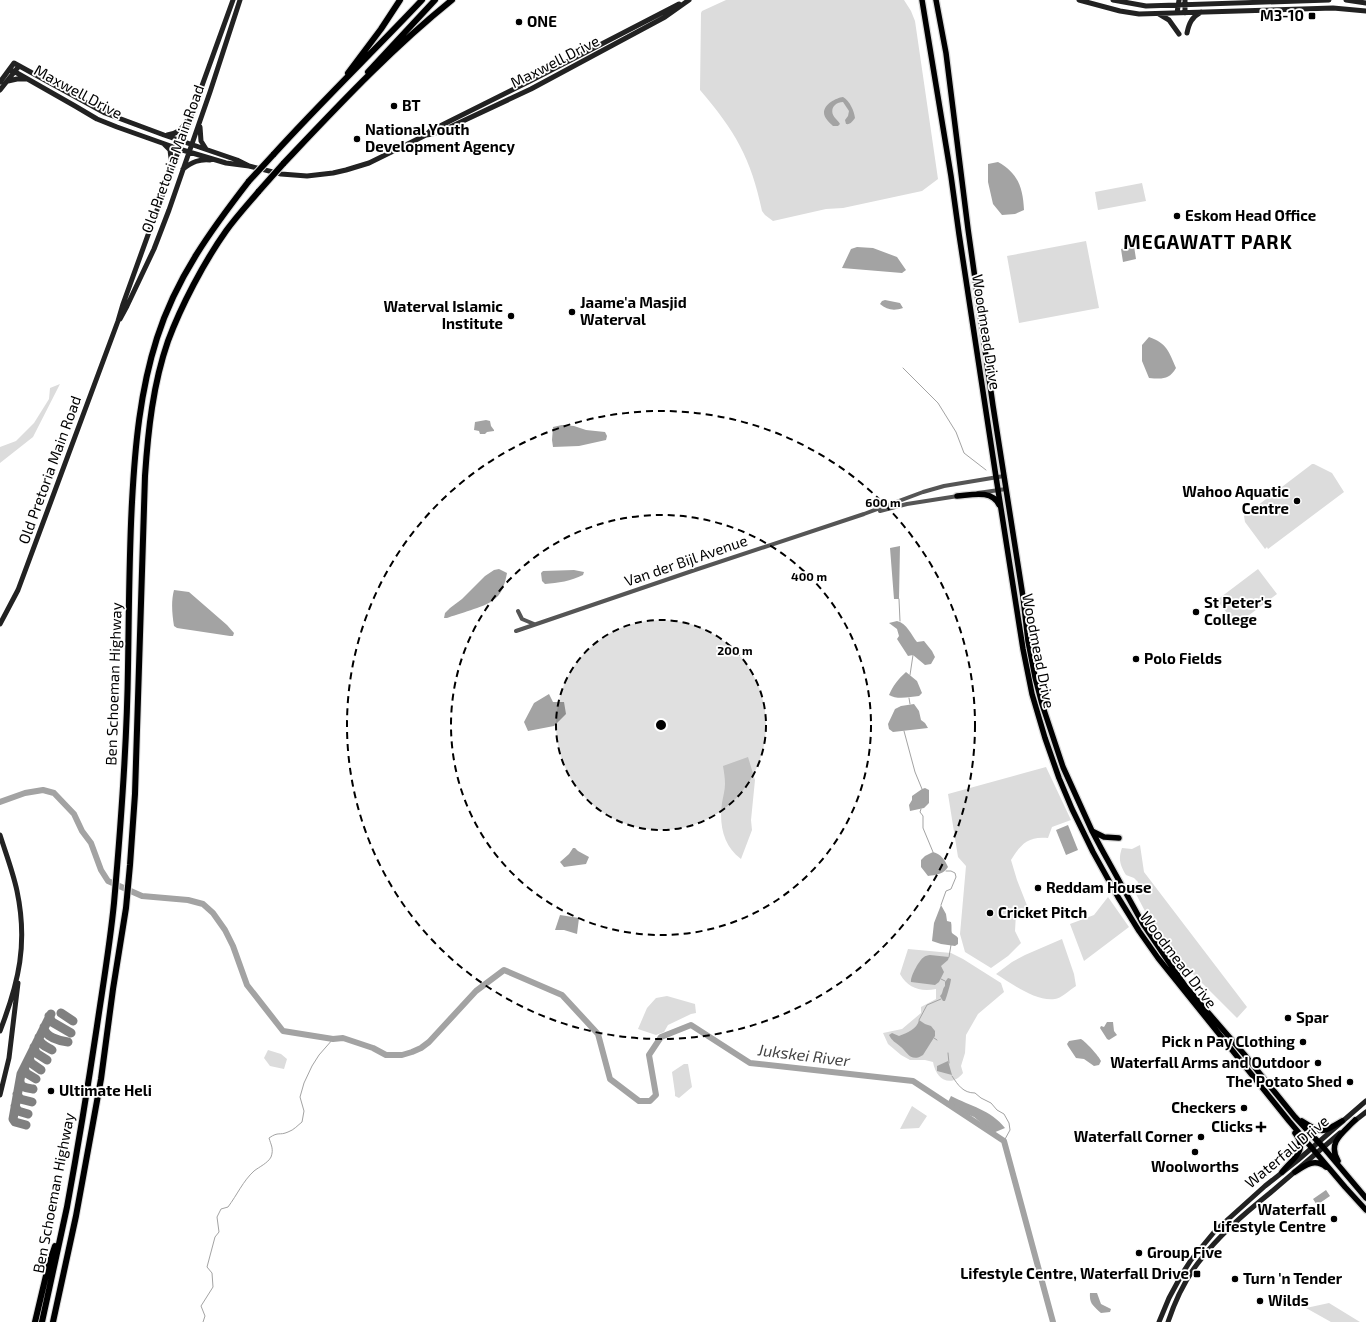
<svg xmlns="http://www.w3.org/2000/svg" width="1366" height="1322" viewBox="0 0 1366 1322" font-family="'Exo 2',sans-serif">
	<rect width="100%" height="100%" fill="#fff"/>
	<!-- green -->
	<path fill="#dcdcdc" d="M726,0H904L911,11L915,21L938,179L922,191L843,208L826,209L773,221L765,215L762,211C751,158 735,131 700,90L701,13L702,11Z
		M1142,183L1146,201L1098,210L1095,192Z
		M1086,241L1099,308L1019,323L1007,256Z
		M60,384L33,437L0,463V447L16,441L34,423L49,399L50,388Z
		M1312,464H1314L1332,473L1344,492L1268,549L1267,547L1265,549L1245,522L1244,516L1248,511L1249,512Z
		M1258,569L1277,594L1236,625L1217,600Z
		M748,757L755,780L751,820L752,830L741,859C723,846 719,824 722,803C723,797 725,790 725,784C725,778 724,772 723,766Z
		M1046,767L1071,820L1052,827L1048,838C1028,836 1021,844 1011,860L1017,880L1028,908L1016,913L1015,931L1021,943L1008,956L991,968L965,952L960,934L966,866L958,857L948,794Z
		M1140,845L1144,872L1247,1007L1237,1018L1185,966L1176,960L1158,936L1136,894L1138,882L1134,878L1126,875C1120,865 1118,859 1122,848L1132,849Z
		M1108,897L1129,927L1084,961L1070,924L1094,915Z
		M1062,939L1074,974L1076,986C1071,989 1060,999 1055,999C1036,1002 1011,983 996,974L1012,962L1025,955Z
		M908,949L951,953L963,959L1001,983L1004,992L978,1014L966,1035L965,1053L961,1066L963,1073C951,1088 936,1080 933,1062L925,1060H910L901,1055L888,1044L883,1033L902,1029L921,1013V1007L936,999V989C920,992 908,988 900,974Z
		M667,996L695,1004L696,1013L691,1014L668,1025L664,1032L656,1035L638,1029L647,1008L656,998Z
		M268,1050L281,1054L287,1059L284,1069L270,1066L264,1058Z
		M684,1064H688L692,1087L679,1098L675,1096V1093L672,1072Z
		M912,1106L927,1116L919,1128L900,1129Z
		M1329,1303L1360,1322H1331L1306,1308Z"/>
	<!-- water -->
	<path fill="#a3a3a3" d="M843,97C850,101 854,111 855,118C853,121 850,125 846,124L845,120L848,116L849,111L843,102C834,102 828,111 836,119C837,120 839,122 840,124L838,126H833C830,123 824,118 824,113C824,104 836,98 843,97Z
		M998,162C1018,173 1023,188 1024,210L1015,214L1002,215L993,204L988,182V164Z
		M1134,246L1136,259L1123,262L1121,249Z
		M857,247L873,248L897,257L906,270L902,273L842,268L851,249Z
		M885,300L900,303L903,308C894,311 887,310 880,304L882,301Z
		M1149,337C1167,343 1169,352 1176,368C1169,380 1162,379 1149,378L1142,361V345Z
		M486,420L490,421L491,426L494,430V431L487,432L485,434H480L479,431L474,430L475,422Z
		M562,425L574,426L586,430L605,432L607,436L606,440L579,446L553,447L552,440L553,427Z
		M900,546L899,599H894L890,548Z
		M499,569L507,573C505,584 502,595 492,601C484,607 458,614 447,618H444L445,613L450,608L462,599L485,576L494,570Z
		M574,570L584,572L583,575C571,581 558,583 545,584L542,581L541,573L543,571Z
		M174,590L189,592L227,625L234,633L233,636H230L177,628L174,626C172,614 171,601 174,590Z
		M897,621C907,623 911,635 917,642L924,641L932,651L935,657L931,664L925,665L913,655L908,656L897,639L899,636L897,629L889,623Z
		M906,672L917,681L922,693L919,696C910,697 897,700 889,695C893,686 898,679 906,672Z
		M549,694L553,702H564L566,714L554,726L528,731L524,722L534,703Z
		M914,704L919,711L921,720L925,723L928,728L893,732L889,729L888,724L895,709L901,706Z
		M925,788L929,790V803L924,808L910,811L909,805L912,800V796L922,789Z
		M1068,825L1078,850L1066,855L1056,830Z
		M573,848H575L578,851L589,857L586,864L564,867L560,862L569,854Z
		M933,852C941,854 945,860 948,867C944,874 936,875 928,876L921,867V860L925,856Z
		M941,905L946,914L947,921L951,922C952,926 951,930 952,933C953,934 957,936 958,938V944L955,946L941,944L932,941L934,923Z
		M560,915L579,918L577,934L564,930H555Z
		M930,955L949,957L948,960L941,966L944,972L939,982L935,985L911,982C910,977 919,960 924,957C925,956 928,955 930,955Z
		M948,978L951,979C951,982 947,996 945,1001H943L940,996C943,994 942,989 945,986V982Z
		M919,1020L925,1024L931,1026L935,1031V1036L923,1055C911,1063 907,1052 901,1047C895,1042 892,1041 889,1035L892,1033L899,1036C907,1033 917,1029 919,1020Z
		M1107,1022H1113L1114,1031L1117,1035L1109,1040L1107,1039L1100,1028L1101,1026L1104,1027Z
		M1081,1039C1086,1042 1099,1056 1101,1061L1099,1065L1094,1066L1084,1059L1076,1058L1068,1046L1067,1044L1069,1041Z
		M948,1061L952,1075L937,1071V1066Z
		M951,1096C970,1106 991,1110 1005,1128L993,1133L974,1117L946,1106Z
		M1326,1190L1330,1196L1317,1205L1313,1199Z
		M1090,1293H1097L1101,1304L1111,1309L1110,1312L1101,1313C1094,1306 1089,1304 1090,1293Z"/>
	<g fill="none" stroke-linecap="round" stroke-linejoin="round">
		<!-- stream -->
		<path stroke="#a3a3a3" stroke-width="1" d="M903,368L938,403L956,432L964,453L986,470
			M899,599L900,621
			M910,675L913,655
			M909,698L910,704
			M904,731L915,772L922,789
			M921,809L920,812L923,816V828L933,852
			M941,905L946,891L951,889L956,877L955,873L951,871H946
			M949,957L951,945
			M941,979L945,981
			M919,1020L927,1005L941,999
			M934,1038L937,1040
			M948,1053L949,1063
			M952,1076C958,1085 963,1093 975,1093L981,1098L991,1103L997,1110L1004,1114L1009,1123L1010,1130L1004,1141
			M203,1322L205,1316L201,1306L213,1287L212,1273L207,1267L215,1237L219,1232L217,1217L221,1209L228,1207C237,1195 243,1181 254,1171C259,1167 268,1163 271,1157C274,1149 271,1145 269,1138C279,1131 279,1136 288,1132C294,1130 298,1125 302,1122L304,1111L300,1097L304,1083L312,1066L319,1055L333,1039"/>
		<!-- river -->
		<path stroke="#a3a3a3" stroke-width="6" d="M0,802L25,793L43,790L54,793L74,814L82,831L91,843L101,870L108,881L142,896L188,900L203,904L213,913L225,930L233,946L247,985L283,1031L333,1039L343,1038L373,1048L386,1055H402L412,1052L421,1048L429,1042L476,991L504,970L562,995L598,1034L610,1079L639,1101H650L656,1095L649,1055L661,1037L691,1025L750,1063L913,1081L1004,1141L1053,1322"/>
		<!-- taxiway -->
		<path stroke="#808080" stroke-width="9" d="M61,1013L73,1021
			M49,1016L52,1022L71,1033
			M44,1027C44,1037 60,1041 68,1042
			M39,1037C38,1044 47,1047 52,1050
			M34,1047L36,1053L47,1060
			M29,1058L31,1063L41,1070
			M24,1068L26,1073L36,1079
			M20,1081C20,1088 27,1088 33,1089
			M17,1094L20,1099L32,1102
			M15,1106L18,1111L28,1114
			M26,1125L15,1122L13,1119L21,1074L51,1014"/>
		<!-- primary casing -->
		<g stroke="#dbdbdb" stroke-width="8">
			<path id="primary" d="M922,0L951,176L959,234L996,477L1023,649L1032,694L1045,738L1059,778L1072,809L1093,852L1118,897L1139,931L1158,958L1289,1121L1345,1187L1366,1210
				M936,0L946,53L968,229L993,406L1023,597L1028,641L1035,677L1042,704L1063,767L1092,831L1101,848L1143,924L1168,961L1186,987L1244,1054L1295,1117L1323,1147L1366,1198
				M957,496C971,495 992,489 999,505
				M1092,831L1104,837L1119,838
				M1302,1121C1322,1134 1322,1133 1342,1121
				M1338,1161C1327,1142 1343,1133 1355,1120
				M1282,1172C1293,1158 1309,1151 1295,1133
				M1295,1172C1305,1165 1315,1158 1326,1167"/>
		</g>
		<!-- motorway casing -->
		<g stroke="#dbdbdb" stroke-width="8">
			<path id="motorway" d="M368,72L435,0
				M348,73L381,29L400,0
				M273,155C321,102 373,52 422,0
				M283,164C337,107 391,49 452,0
				M35,1322L48,1267L55,1246
				M42,1322C50,1284 59,1245 67,1207C78,1147 88,1086 97,1026C103,985 110,944 114,903C121,824 127,746 128,667C129,612 129,557 132,502C135,446 140,391 157,338C176,278 211,230 249,181
				M53,1322L76,1216L101,1079L113,989L126,908L130,865L135,794L145,476C148,431 153,384 168,341C181,306 204,262 226,231C236,217 248,204 259,191"/>
		</g>
		<!-- tertiary -->
		<path stroke="#555" stroke-width="4" d="M978,493L1006,489
			M880,511L907,504L958,496
			M518,611L522,619L534,624
			M516,631L692,571L864,514L923,492L944,486L1004,476"/>
		<!-- secondary -->
		<path stroke="#222" stroke-width="5" d="M1079,0L1120,11L1139,14L1333,8L1366,11
			M1113,0L1146,6L1329,0
			M1185,0V13
			M1346,0L1366,3
			M1177,13L1179,0
			M1159,14L1169,20L1179,34
			M1187,33C1189,23 1192,17 1201,12
			M10,69L75,106L97,119L117,127L179,149L226,163L249,166L281,174L307,176L333,173L346,170L369,163L426,135L433,134L448,128L531,89L665,17L689,0
			M8,81L17,79H26
			M0,82L14,63L105,113L164,135L237,160L249,166
			M0,90L19,66
			M200,127L201,141L206,149
			M167,135C177,134 181,130 186,122
			M426,135L430,131L532,80L679,4
			M164,144L170,150L172,166
			M183,169C192,162 199,159 210,160
			M120,319L127,306L154,249L169,210L210,92L240,0
			M0,624L18,590L118,321L123,304C159,202 196,101 233,0
			M0,835C6,854 13,872 17,891C28,943 19,982 0,1031
			M0,1095L9,1058L18,983
			M1352,1123L1366,1112
			M1159,1322L1169,1298L1182,1274L1191,1260L1215,1231L1265,1186L1298,1160L1366,1101
			M1168,1322C1175,1301 1185,1280 1198,1263C1219,1235 1244,1214 1270,1193C1293,1173 1317,1153 1340,1133"/>
		<!-- primary -->
		<use href="#primary" stroke="#000" stroke-width="5.5"/>
		<!-- motorway -->
		<use href="#motorway" stroke="#000" stroke-width="6"/>
		<!-- motorway-bridge casing -->
		<g stroke="#dbdbdb" stroke-width="8" stroke-linecap="butt">
			<path id="motorway-bridge" d="M249,181L273,155
				M259,191L283,164"/>
		</g>
		<!-- motorway-bridge -->
		<use href="#motorway-bridge" stroke="#000" stroke-width="6"/>
	</g>
	<!-- distance rings -->
	<circle cx="661" cy="725" r="105" fill="#000" fill-opacity=".12"/>
	<g fill="none" stroke="#000" stroke-width="2" stroke-dasharray="7 5">
		<circle cx="661" cy="725" r="105"/>
		<circle cx="661" cy="725" r="210"/>
		<circle cx="661" cy="725" r="314"/>
	</g>
	<!-- markers -->
	<g fill="#000" stroke="#fff" stroke-width="1.5">
		<rect x="1308" y="12" width="8" height="8" rx="2"/>
		<circle cx="519" cy="22" r="4"/>
		<circle cx="394" cy="106" r="4"/>
		<circle cx="357" cy="139" r="4"/>
		<circle cx="1177" cy="216" r="4"/>
		<circle cx="572" cy="312" r="4"/>
		<circle cx="511" cy="316" r="4"/>
		<circle cx="1297" cy="501" r="4"/>
		<circle cx="1196" cy="612" r="4"/>
		<circle cx="1136" cy="659" r="4"/>
		<circle cx="1038" cy="888" r="4"/>
		<circle cx="990" cy="913" r="4"/>
		<circle cx="1288" cy="1018" r="4"/>
		<circle cx="1303" cy="1042" r="4"/>
		<circle cx="1318" cy="1063" r="4"/>
		<circle cx="1350" cy="1082" r="4"/>
		<circle cx="51" cy="1091" r="4"/>
		<circle cx="1244" cy="1108" r="4"/>
		<path d="M1259 1121h4v4h4v4h-4v4h-4v-4h-4v-4h4z"/>
		<circle cx="1201" cy="1137" r="4"/>
		<circle cx="1195" cy="1152" r="4"/>
		<circle cx="1334" cy="1219" r="4"/>
		<circle cx="1139" cy="1253" r="4"/>
		<rect x="1193" y="1270" width="8" height="8" rx="2"/>
		<circle cx="1235" cy="1279" r="4"/>
		<circle cx="1260" cy="1301" r="4"/>
	</g>
	<g text-anchor="middle" stroke-width="3.5" stroke-linejoin="round" paint-order="stroke">
		<!-- poi labels -->
		<g font-size="15" font-weight="bold" fill="#000" stroke="#fff" text-anchor="start">
			<text x="1304" y="21" text-anchor="end">M3-10</text>
			<text x="527" y="27">ONE</text>
			<text x="402" y="111">BT</text>
			<text x="365" y="135">National Youth<tspan x="365" dy="17">Development Agency</tspan></text>
			<text x="1185" y="221">Eskom Head Office</text>
			<text x="580" y="308">Jaame'a Masjid<tspan x="580" dy="17">Waterval</tspan></text>
			<text x="503" y="312" text-anchor="end">Waterval Islamic<tspan x="503" dy="17">Institute</tspan></text>
			<text x="1289" y="497" text-anchor="end">Wahoo Aquatic<tspan x="1289" dy="17">Centre</tspan></text>
			<text x="1204" y="608">St Peter's<tspan x="1204" dy="17">College</tspan></text>
			<text x="1144" y="664">Polo Fields</text>
			<text x="1046" y="893">Reddam House</text>
			<text x="998" y="918">Cricket Pitch</text>
			<text x="1296" y="1023">Spar</text>
			<text x="1295" y="1047" text-anchor="end">Pick n Pay Clothing</text>
			<text x="1310" y="1068" text-anchor="end">Waterfall Arms and Outdoor</text>
			<text x="1342" y="1087" text-anchor="end">The Potato Shed</text>
			<text x="59" y="1096">Ultimate Heli</text>
			<text x="1236" y="1113" text-anchor="end">Checkers</text>
			<text x="1253" y="1132" text-anchor="end">Clicks</text>
			<text x="1193" y="1142" text-anchor="end">Waterfall Corner</text>
			<text x="1195" y="1172" text-anchor="middle">Woolworths</text>
			<text x="1326" y="1215" text-anchor="end">Waterfall<tspan x="1326" dy="17">Lifestyle Centre</tspan></text>
			<text x="1147" y="1258">Group Five</text>
			<text x="1189" y="1279" text-anchor="end">Lifestyle Centre, Waterfall Drive</text>
			<text x="1243" y="1284">Turn 'n Tender</text>
			<text x="1268" y="1306">Wilds</text>
		</g>
		<!-- street labels -->
		<g font-size="15" fill="#000" stroke="#fff">
			<text transform="translate(555 62) rotate(-27)" y="5">Maxwell Drive</text>
			<text transform="translate(78 92) rotate(28)" y="5">Maxwell Drive</text>
			<text transform="translate(173 159) rotate(-70)" y="5">Old Pretoria Main Road</text>
			<text transform="translate(986 332) rotate(81)" y="5">Woodmead Drive</text>
			<text transform="translate(50 470) rotate(-70)" y="5">Old Pretoria Main Road</text>
			<text transform="translate(686 561) rotate(-19)" y="5">Van der Bijl Avenue</text>
			<text transform="translate(1038 651) rotate(79)" y="5">Woodmead Drive</text>
			<text transform="translate(114 684) rotate(-88)" y="5">Ben Schoeman Highway</text>
			<text transform="translate(1178 960) rotate(53)" y="5">Woodmead Drive</text>
			<text transform="translate(1287 1152) rotate(-40)" y="5">Waterfall Drive</text>
			<text transform="translate(54 1193) rotate(-79)" y="5">Ben Schoeman Highway</text>
		</g>
		<!-- water labels -->
		<g font-size="16" font-style="italic" fill="#444" stroke="#fff">
			<text transform="translate(804 1055) rotate(7)" y="6">Jukskei River</text>
		</g>
		<!-- district labels -->
		<g font-size="19" font-weight="bold" letter-spacing="1" fill="#000" stroke="#fff">
			<text x="1208" y="249">MEGAWATT PARK</text>
		</g>
	</g>
	<circle cx="661" cy="725" r="6" fill="#000" stroke="#fff" stroke-width="2"/>
	<g font-size="12" text-anchor="middle" font-weight="bold" fill="#000" stroke="#fff" stroke-width="3.5" stroke-linejoin="round" paint-order="stroke">
		<text x="883" y="507">600 m</text>
		<text x="809" y="581">400 m</text>
		<text x="735" y="655">200 m</text>
	</g>
</svg>
